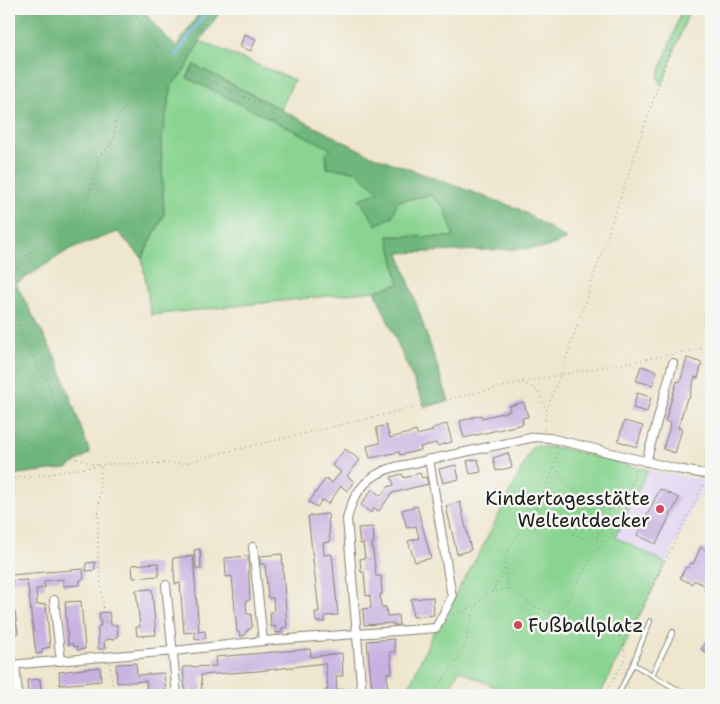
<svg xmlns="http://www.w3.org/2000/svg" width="720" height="704" viewBox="0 0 720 704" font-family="'Shantell Sans',sans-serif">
	<rect width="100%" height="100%" fill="#f6f6f2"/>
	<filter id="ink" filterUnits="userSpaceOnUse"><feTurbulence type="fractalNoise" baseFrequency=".02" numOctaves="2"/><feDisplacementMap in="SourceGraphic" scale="10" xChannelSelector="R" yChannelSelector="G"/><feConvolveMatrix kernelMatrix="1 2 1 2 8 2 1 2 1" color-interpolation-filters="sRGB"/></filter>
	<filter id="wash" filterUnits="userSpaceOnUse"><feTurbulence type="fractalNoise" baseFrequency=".0096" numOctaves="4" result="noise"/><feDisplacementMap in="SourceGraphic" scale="20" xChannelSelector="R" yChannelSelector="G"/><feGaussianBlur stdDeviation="1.12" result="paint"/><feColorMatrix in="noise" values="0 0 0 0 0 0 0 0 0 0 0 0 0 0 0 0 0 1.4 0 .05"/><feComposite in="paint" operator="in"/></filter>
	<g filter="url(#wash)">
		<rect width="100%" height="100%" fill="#eee6cd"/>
		<!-- built -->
		<path fill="#e1d4f3" d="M648,470L706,481L666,563L615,537Z"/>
		<!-- green -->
		<path fill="#89d491" stroke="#527856" d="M682,9H690L662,85L658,77Z
			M200,41L294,80L281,109L194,65L187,77L332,149L327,168L356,171L379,192L392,217L398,201L431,195L445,208L454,237L388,236L399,284L375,291L151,315L142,258L164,215L161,141L172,85L186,68Z
			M533,446L562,448L648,470L615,537L666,563L600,695H510L459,670L446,695H405L434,631L480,552Z"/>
		<!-- forest -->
		<path fill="#6eb67b" stroke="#45694c" d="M9,9H143L152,22L176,47L202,9H222L200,41L186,68L172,85L161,141L164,215L142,258L118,232L70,249L16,284L58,362L90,453L67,468L9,475Z
			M194,65L368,154L519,209L567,239L545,248L399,253L449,401L425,407L375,291L399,284L388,236L454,237L445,208L431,195L398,201L392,217L376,225L359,199L379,192L356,171L327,168L326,154L331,149L187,78Z"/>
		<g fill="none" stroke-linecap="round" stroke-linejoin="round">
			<!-- stream -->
			<path stroke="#81b7f0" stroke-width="2.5" d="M176,56L208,9"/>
		</g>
		<g id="blocks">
			<!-- building -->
			<path fill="#c8b0e0" d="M244,34L256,39L251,51L240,47Z
				M687,358L702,363L698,378L695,377L689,399L687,398L678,428L682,429L675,453L663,449L671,423L665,421L677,381L680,382Z
				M641,366L657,371L653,385L636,381Z
				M637,393L651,397L647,412L633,408Z
				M524,402L528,417L522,418L523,424L464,438L460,421L481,415L482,418L510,411L509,406Z
				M624,421L643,426L637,447L618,441Z
				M447,424L452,442L437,446L436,443L420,447L421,450L400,455L399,452L370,458L367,446L380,443L376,428L386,425L390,438L416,431L417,435L433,431L432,428Z
				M345,449L360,460L347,476L354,481L347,491L341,486L328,504L322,500L317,507L309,502L326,478L332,483L341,472L332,465Z
				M508,453L512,467L496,471L493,458Z
				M478,459L481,472L470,474L467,461Z
				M456,465L459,479L443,483L439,469Z
				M420,473L422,478L426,477L428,484L392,493L379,511L374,508L371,513L361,505L372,489L381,496L388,487L394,485L391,477L402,474L404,478Z
				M660,489L679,498L656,544L637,535Z
				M460,502L471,550L457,554L446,506Z
				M417,506L431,558L415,562L408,541L419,538L416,526L407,528L402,510Z
				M328,514L330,542L323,543L324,555L332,554L338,615L325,616V622H316L315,612H319L308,516Z
				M373,527L374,542L372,543L376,576H381L382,594L380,595L381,607H386L387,616L398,615L399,625H393V623L364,625L363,609L371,608L370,595L366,596L364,572H361L360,559L365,558L363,543L360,544L358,528Z
				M701,547L710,552L707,557L711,559V594L704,590L706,586L694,580L692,584L680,578L686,567L688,568L691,563L693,564Z
				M200,549L201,569H196L194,550Z
				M282,554L287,627L282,628V632L276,633L275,626L271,627L270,612H274L273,598H268L265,564H260V556Z
				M193,556L199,631L197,632L205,631L206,638L195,639V632L184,633L180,583L175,584L173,558Z
				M248,556L250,600L246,601L247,614H251L252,628L248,629V631H246V635L240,636L239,632H237L232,576L226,577L225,558Z
				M95,562V570L86,571V563Z
				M158,563L159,576L133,578L132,565Z
				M83,569L84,579L80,580V585L63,586V579L44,581L45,588L36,589L37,605L46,604L50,647L42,649V653L36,654L27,580L10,581L9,575Z
				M152,589L156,635L137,636L136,627H140L136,590Z
				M433,597L434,615L413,617L411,599Z
				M81,601L85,649L77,650V646L74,647L73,644H68L65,602Z
				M9,612H15L18,634L9,635Z
				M109,612L111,625H117L118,637H115V639L104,640L105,649H98V626H101L99,613Z
				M711,632V655L701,649Z
				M394,639L395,652H390L392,672L387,673L388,695H368L367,690H372L367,641Z
				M310,649L311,657L342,653L343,676H336L337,690L345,689V695H326L325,690H328L325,663L258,671L201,675L202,695H194L193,690H185L183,667L216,666L215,657Z
				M136,663L137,675L164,673L166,694L147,695L146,681L117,683L116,664Z
				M100,667L101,681L60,685L59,672Z
				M40,679L41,691L35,692V695H28L27,680Z"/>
		</g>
	</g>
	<g filter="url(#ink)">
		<use href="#blocks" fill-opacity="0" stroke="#858174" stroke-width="1"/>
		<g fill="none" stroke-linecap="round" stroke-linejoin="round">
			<!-- service casing -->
			<g stroke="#858174" stroke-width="6">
				<path id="service" d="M633,664L687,695
					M652,675L673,632
					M618,695L633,664L650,621"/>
			</g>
			<!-- minor casing -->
			<g stroke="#858174" stroke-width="10">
				<path id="minor" d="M646,462L673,363
					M253,547L263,641
					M166,585L177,695
					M54,600L61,661
					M9,665L174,651L263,641L436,628L452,597L429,459
					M15,665L18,695
					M362,695L347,519C353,491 369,474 395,467L535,437L550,438L677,469L711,475"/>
			</g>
			<!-- path -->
			<path stroke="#858174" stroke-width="1" stroke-dasharray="1 4" stroke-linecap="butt" d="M46,9C60,30 91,61 116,70C127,74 143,73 155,74L157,46
				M131,9L170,63L178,62L212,9
				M178,62L189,70L269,109L274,116V123
				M522,382L538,391L546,410
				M9,430L36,447L101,466
				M544,430L546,411L560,376L684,9
				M557,447L555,466L568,487L601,501L608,510L607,517L596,537
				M76,459L55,405L48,383L34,359L20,329L13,294L14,272L29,253L47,244L55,232L73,228L83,215L93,181L99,171L97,157L108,148L114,138L115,120L131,102L142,94L155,74L170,63
				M101,467L98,526V556L108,650
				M9,470L12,478
				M9,479L50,474L108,464L186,463L213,455L522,382L711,347
				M538,507L554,467
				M608,510L627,504L636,468
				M707,544L711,537
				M509,589C495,557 519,532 537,508C542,514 548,514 555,518C564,523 570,534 581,537C589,540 596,538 605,542
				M492,592L505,569
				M558,612L567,600L595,552L614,532L627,504
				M453,614L461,612L477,604
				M110,663L113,695
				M628,687L639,695L648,693L653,695
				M433,695C441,679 455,667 463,650C470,634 470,609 484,597C491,591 502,591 510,589L534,606L550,612L572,616L585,626L623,638
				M604,695L624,661L625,655L623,638L627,635L705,482"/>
			<!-- service -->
			<use href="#service" stroke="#fff" stroke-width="4"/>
			<!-- minor -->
			<use href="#minor" stroke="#fff" stroke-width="8"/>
		</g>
	</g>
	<!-- markers -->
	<g fill="#d1495b" stroke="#f6f6f2" stroke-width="2">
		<circle cx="660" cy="509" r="5"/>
		<circle cx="518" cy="625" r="5"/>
	</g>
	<g text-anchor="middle" stroke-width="5" stroke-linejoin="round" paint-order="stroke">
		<!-- poi labels -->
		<g font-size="19" fill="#1c1c1c" stroke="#f6f6f2" text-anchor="end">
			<text x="650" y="505">Kindertagesstätte<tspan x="650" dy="22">Weltentdecker</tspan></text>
			<text x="528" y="632" text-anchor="start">Fußballplatz</text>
		</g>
	</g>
	<!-- margin -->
	<rect width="720" height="704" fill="none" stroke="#f6f6f2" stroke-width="30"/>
</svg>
